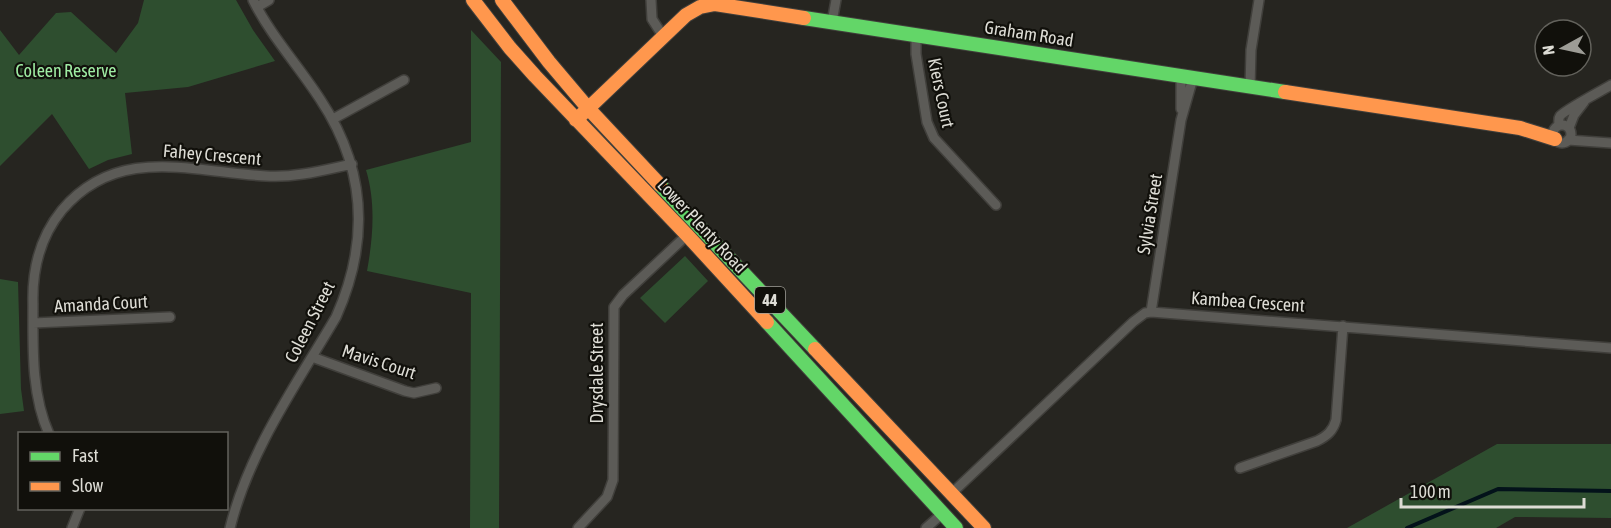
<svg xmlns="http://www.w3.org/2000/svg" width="1611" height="528" viewBox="0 0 1611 528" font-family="'Asap Condensed',sans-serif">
	<rect width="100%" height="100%" fill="#262520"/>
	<!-- green -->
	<path fill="#2e4e2f" d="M144,0H236L253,30L275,61L188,87L125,93L132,154L108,160L89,169L52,114L0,166V30L19,55L56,13L71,12L116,53L138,23Z
		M471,30L501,62L499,528H470L471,293L367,271C373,238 376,203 366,170L471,142Z
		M685,256L708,281L665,323L640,298Z
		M0,279L18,282L21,389L24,411L0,414Z
		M1497,444H1611V518L1515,517L1496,528H1347Z"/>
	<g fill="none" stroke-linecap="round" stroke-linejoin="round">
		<!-- stream -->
		<path stroke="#03121a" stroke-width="4" d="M1407,528L1498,489L1611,491"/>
		<!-- street casing -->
		<g stroke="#403f3b" stroke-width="12">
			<path id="street" d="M651,0L652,19L663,36
				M257,7L269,0
				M832,22L836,0
				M916,35V54L927,122L934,138L996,205
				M1250,87L1251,50L1259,0
				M1181,109V76
				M333,119L404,80
				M1559,125C1559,122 1558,119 1560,116C1563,111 1603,90 1611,85
				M1553 134a9 9 0 1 1 18 0a9 9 0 1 1-18 0Z
				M1569,128L1574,115L1584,102
				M1568,140L1611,143
				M1151,312L1181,120L1193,78
				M33,323L170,317
				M312,357L405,391L414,393L436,388
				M49,434C31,394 33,346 33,304C32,270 40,237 62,210C118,144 192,172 266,176C295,178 324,170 352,164
				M1240,468L1317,441C1327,436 1333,431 1336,420L1343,326
				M952,493L1133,322L1145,313L1151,312L1611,348
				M72,528L80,508
				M230,528C249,451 296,385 336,317C370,241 366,168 320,99C298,65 271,36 253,0
				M578,528L607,497L613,480L614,307L623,295L687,235
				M926,528L943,513"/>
		</g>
		<!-- fast casing -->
		<g stroke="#403f3b" stroke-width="16">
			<path id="fast" d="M804,18L1285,92
				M660,185L815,349
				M767,322L956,528"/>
		</g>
		<!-- slow casing -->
		<g stroke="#403f3b" stroke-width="16">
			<path id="slow" d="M473,0L510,48L535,76L687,235L767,322
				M502,0L549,62L587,107L660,185
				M1285,92L1520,128L1555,139
				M576,120L686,15L700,7L715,4L804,18
				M815,349L984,528"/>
		</g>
		<!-- street -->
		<use href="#street" stroke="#5c5b57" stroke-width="9"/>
		<!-- fast -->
		<use href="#fast" stroke="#63d668" stroke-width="14"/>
		<!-- slow -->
		<use href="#slow" stroke="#ff974d" stroke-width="14"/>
	</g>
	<g text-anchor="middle" stroke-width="4.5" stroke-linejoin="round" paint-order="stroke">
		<!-- shield labels -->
		<rect fill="#11100b" stroke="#a09f98" stroke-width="1.5" x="755" y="287" width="30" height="26" rx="4.5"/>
		<g font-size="16" font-weight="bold" fill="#dddcd5">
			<text x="770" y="306">44</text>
		</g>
		<!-- street labels -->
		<g font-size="18" fill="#dddcd5" stroke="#11100b">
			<text transform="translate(1029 34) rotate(9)" y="6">Graham Road</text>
			<text transform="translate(941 93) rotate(78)" y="6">Kiers Court</text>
			<text transform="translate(212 155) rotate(5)" y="6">Fahey Crescent</text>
			<text transform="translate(1150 214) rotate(-81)" y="6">Sylvia Street</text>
			<text transform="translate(702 226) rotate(47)" y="6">Lower Plenty Road</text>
			<text transform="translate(1248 302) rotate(4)" y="6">Kambea Crescent</text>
			<text transform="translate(101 304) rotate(-3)" y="6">Amanda Court</text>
			<text transform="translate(310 322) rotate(-63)" y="6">Coleen Street</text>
			<text transform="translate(379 362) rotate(18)" y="6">Mavis Court</text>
			<text transform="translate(597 373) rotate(-90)" y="6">Drysdale Street</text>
		</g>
		<!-- park labels -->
		<g font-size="18" fill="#9feca3" stroke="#11100b">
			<text x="66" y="77">Coleen Reserve</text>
		</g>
	</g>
	<!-- legend -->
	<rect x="18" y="432" width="210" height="78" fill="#11100b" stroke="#63625c" stroke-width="1.5"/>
	<rect x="30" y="452" width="30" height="9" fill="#63d668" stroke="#63625c" stroke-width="1.5"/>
	<text x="72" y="462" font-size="18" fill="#dddcd5">Fast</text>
	<rect x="30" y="482" width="30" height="9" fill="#ff974d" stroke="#63625c" stroke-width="1.5"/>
	<text x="72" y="492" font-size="18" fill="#dddcd5">Slow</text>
	<!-- north arrow -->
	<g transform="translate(1563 48) rotate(262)"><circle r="28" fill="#11100b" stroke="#63625c" stroke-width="1.5"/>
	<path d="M0-4.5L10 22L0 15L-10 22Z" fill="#9d9c96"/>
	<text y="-9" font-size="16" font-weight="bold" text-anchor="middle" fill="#dddcd5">N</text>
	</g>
	<!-- scale -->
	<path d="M1401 498v9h183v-9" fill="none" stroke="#dddcd5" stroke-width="3"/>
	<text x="1410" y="498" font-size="18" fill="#dddcd5" stroke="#11100b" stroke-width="4.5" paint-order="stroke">100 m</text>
</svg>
